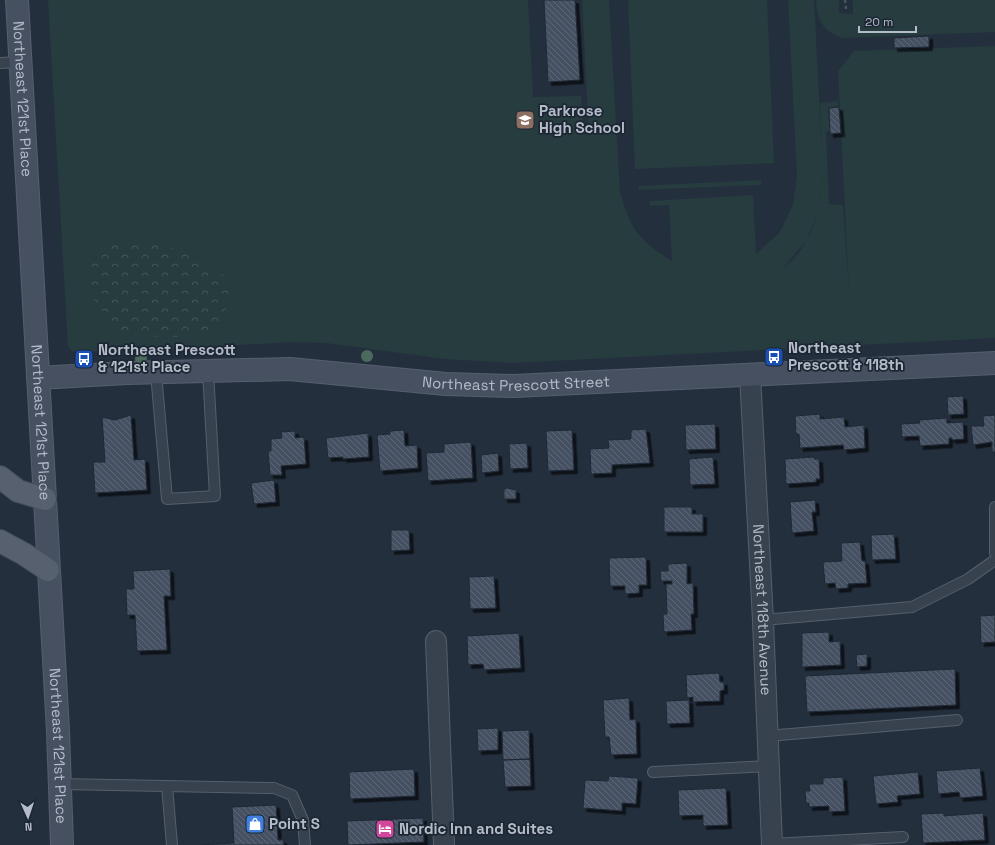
<svg xmlns="http://www.w3.org/2000/svg" width="995" height="845" viewBox="0 0 995 845" font-family="'Space Grotesk',sans-serif">
	<defs>
		<pattern id="forest-crowns" width="20" height="18" patternUnits="userSpaceOnUse"><rect width="20" height="18" fill="#263c3f"/><path d="M2 6a3 3 0 1 1 6 0M12 15a3 3 0 1 1 6 0" fill="none" stroke="#435659"/></pattern>
		<pattern id="building-back-hatch" width="6" height="6" patternUnits="userSpaceOnUse"><rect width="6" height="6" fill="#455162"/><path d="M-1 5l2 2M0 0l6 6M5-1l2 2" fill="none" stroke="#5d6877"/></pattern>
		<filter id="shadow"><feDropShadow dx="3.5" dy="3.5" stdDeviation="0" flood-color="#0009"/></filter>
	</defs>
	<rect width="100%" height="100%" fill="#242f3e"/>
	<!-- grass -->
	<path fill="#263c3f" fill-rule="evenodd" d="M48,0H528L533,97L581,96L584,134L589,135L582,0H609L620,193C632,231 638,239 672,261L669,205L650,206V201L753,195L756,254L780,232L793,205L797,175L788,0H814L823,173L819,206L823,176L820,103L838,101V106L828,108L830,131L826,132L829,204L843,205L849,292L838,71L854,51L995,46V338L513,363L445,359L326,343L290,342L173,349L74,352L68,347ZM818,213C812,232 800,257 783,268L806,241Z
		M628,0H767L774,163L635,169Z
		M816,0H839V13L853,14V0H995V32L843,38C823,32 817,20 816,0Z
		M761,180V185L639,190V186Z"/>
	<!-- forest -->
	<path fill="url(#forest-crowns)" d="M143,240L197,255L223,275L229,295L221,329L187,337L135,336L117,330L89,293L92,266L103,241Z"/>
	<!-- building -->
	<path fill="url(#building-back-hatch)" stroke="#1f2835" filter="url(#shadow)" d="M544,0H575L580,80L548,82Z
		M929,36V47L894,48V38Z
		M839,107L841,133L830,134L829,108Z
		M963,396L964,414L948,415L947,397Z
		M820,414V419L844,417L845,427L864,425L865,448L844,450L843,445L800,448L799,434H796L795,416Z
		M131,415L134,460L145,459L147,490L95,493L93,462H105L102,417L115,420Z
		M995,415V452H992V442L973,445L971,426H984L983,416Z
		M947,418V423L963,422L964,439L952,440V438H949V444L920,446L919,436L902,437L901,424L920,423L919,420Z
		M715,424L716,449L686,450L685,425Z
		M646,429L650,463L612,465V473L591,474L590,449L609,448L608,440L631,439V430Z
		M404,430L405,446L417,445L418,468L380,471L377,435L390,434V431Z
		M572,430L574,470L548,471L546,431Z
		M295,431V438L304,437L306,464L281,466L282,475H270L268,451H271V439L282,438L281,432Z
		M368,433L369,457L343,459V457L328,458L326,438Z
		M471,442L473,478L428,481L426,453L444,452V444Z
		M527,443L528,468L510,469L509,444Z
		M498,453L499,471L482,473L481,455Z
		M713,457L715,484L690,485L689,459Z
		M814,457V459H819L820,479H816V482L786,484L785,459Z
		M274,480L276,502L254,504L251,483Z
		M507,488L516,490V499H504V489Z
		M815,500L816,512H812L814,531L792,533L790,502Z
		M664,507H692V514H703V532H664Z
		M391,530H409L410,550L391,551Z
		M894,534L896,559L872,560L871,535Z
		M860,542L862,561H865L867,583L848,584V588L836,589L835,583L825,584L823,562L842,561L841,543Z
		M646,557L647,585H639V593L625,594V586H610L609,558Z
		M687,563V584L693,583L694,614H691L692,630L664,632L663,614H667L666,584H672V581H661L660,571H668V564Z
		M170,569L171,596H164L167,650L137,651L135,615H127L126,589H134L133,571Z
		M494,576L496,608L470,609L469,577Z
		M995,615V642L981,643L980,616Z
		M829,632V642L840,641L841,665L802,667V633Z
		M519,633L521,668L484,670L483,664L468,665L467,636Z
		M867,654V666L857,667L856,655Z
		M955,669L956,705L807,712L805,676Z
		M719,673L720,682H724V690L720,691V701L693,702V697L687,698L686,675Z
		M629,698L630,720L636,719L637,754L611,755L609,737H605L603,700Z
		M689,700L690,723L667,724L666,701Z
		M498,728V750L478,751L477,729Z
		M529,730L530,759L503,760L502,731Z
		M530,759L531,786L505,787L503,760Z
		M980,768L983,796L960,798L959,792L938,794L936,771Z
		M414,769L415,796L350,799L349,772Z
		M918,772L920,794L897,796L898,802L876,804L873,776Z
		M609,776L638,778L636,804L622,803V811L583,808L585,780L608,781Z
		M843,777L845,811L829,812V806L809,807V803H806L805,791H810L809,784H823V778Z
		M726,788L728,825L703,826V815L679,816L678,790Z
		M276,805L278,840H283L284,845H200L234,843L232,807Z
		M944,813V816L983,813L985,840L923,843L921,814Z
		M423,818L424,842L348,845L347,821Z"/>
	<g fill="none" stroke-linecap="round" stroke-linejoin="round">
		<!-- lane casing -->
		<g stroke="#565f6c" stroke-width="12">
			<path id="lane" d="M0,63L21,62
				M156,373L167,499L215,496L208,371
				M995,507V553
				M763,620L912,607L968,579L995,560
				M767,736L957,720
				M653,772L768,766
				M60,784L274,788L292,795L303,820L305,845
				M167,786L172,845
				M772,844L903,837"/>
		</g>
		<!-- street casing -->
		<g stroke="#565f6c" stroke-width="22">
			<g id="street">
				<path id="s1" d="M750,375L763,620L772,845"/>
				<path d="M436,641L444,845"/>
			</g>
		</g>
		<!-- secondary casing -->
		<g stroke="#565f6c" stroke-width="24">
			<g id="secondary">
				<path id="s2" d="M17,0L58,731L62,845"/>
				<path id="s3" d="M38,378L127,373L290,369L446,384L514,386L995,363"/>
			</g>
		</g>
		<!-- primary casing -->
		<g stroke="#414a57" stroke-width="24">
			<path id="primary" d="M0,477L18,491L45,499
				M0,541L24,554L48,570"/>
		</g>
		<!-- path -->
		<path stroke="#44595c" stroke-width="2.5" stroke-dasharray="3 3" stroke-linecap="butt" d="M845,0L846,9"/>
		<!-- lane -->
		<use href="#lane" stroke="#38414e" stroke-width="10"/>
		<!-- street -->
		<use href="#street" stroke="#38414e" stroke-width="20"/>
		<!-- secondary -->
		<use href="#secondary" stroke="#465061" stroke-width="22"/>
		<!-- primary -->
		<use href="#primary" stroke="#56606e" stroke-width="22"/>
	</g>
	<!-- trees -->
	<g fill="#4b6a5d">
		<circle cx="367" cy="356" r="6"/>
		<circle cx="141" cy="359" r="6"/>
	</g>
	<!-- icons -->
	<defs>
		<g id="school-square" transform="scale(1)"><rect x="-9" y="-9" width="18" height="18" rx="4" fill="#8d6e63" stroke="#1d2633"/><path d="M0-5L7-2L0 1L-7-2ZM-4 1L0 2.5L4 1V4Q0 6-4 4Z" fill="#fff"/></g>
		<g id="bus-square" transform="scale(1)"><rect x="-9" y="-9" width="18" height="18" rx="4" fill="#1a4fb4" stroke="#1d2633"/><path d="M-5-6H5V4H4V6H2V4H-2V6H-4V4H-5ZM-3.5-4V0h7V-4ZM-3.5 1.2v1.5H-2V1.2ZM2 1.2v1.5H3.5V1.2Z" fill="#fff"/></g>
		<g id="shop-square" transform="scale(1)"><rect x="-9" y="-9" width="18" height="18" rx="4" fill="#3f7fe0" stroke="#1d2633"/><path d="M-5-2.5h2.3a2.7 3.5 0 0 1 5.4 0H5L5.5 6h-11ZM-1.5-2.5h3a1.5 2.3 0 0 0-3 0Z" fill="#fff"/></g>
		<g id="hotel-square" transform="scale(1)"><rect x="-9" y="-9" width="18" height="18" rx="4" fill="#d1479c" stroke="#1d2633"/><path d="M-6-4.5h1.5V1H6V5H4.5V3h-9V5H-6ZM-4 0a1.8 1.8 0 1 1 3.6 0ZM.5 0V-2.5h3Q6-2.5 6 0Z" fill="#fff"/></g>
	</defs>
	<g fill-rule="evenodd">
		<use href="#school-square" x="525" y="120"/>
		<use href="#bus-square" x="774" y="357"/>
		<use href="#bus-square" x="84" y="359"/>
		<use href="#shop-square" x="255" y="824"/>
		<use href="#hotel-square" x="385" y="829"/>
	</g>
	<g text-anchor="middle" stroke-width="3.5" stroke-linejoin="round" paint-order="stroke">
		<!-- street labels -->
		<g font-size="15" fill="#b4bcc9" stroke="#1d2633">
			<text dy="5" stroke="none"><textPath href="#s2" startOffset="99">Northeast 121st Place</textPath></text>
			<text dy="5" stroke="none"><textPath href="#s3" startOffset="479">Northeast Prescott Street</textPath></text>
			<text dy="5" stroke="none"><textPath href="#s2" startOffset="423">Northeast 121st Place</textPath></text>
			<text dy="5" stroke="none"><textPath href="#s1" startOffset="235">Northeast 118th Avenue</textPath></text>
			<text dy="5" stroke="none"><textPath href="#s2" startOffset="747">Northeast 121st Place</textPath></text>
		</g>
		<!-- poi labels -->
		<g font-size="15" font-weight="bold" fill="#b4bcc9" stroke="#1d2633" text-anchor="start">
			<text x="539" y="116">Parkrose<tspan x="539" dy="17">High School</tspan></text>
			<text x="788" y="353">Northeast<tspan x="788" dy="17">Prescott &amp; 118th</tspan></text>
			<text x="98" y="355">Northeast Prescott<tspan x="98" dy="17">&amp; 121st Place</tspan></text>
			<text x="269" y="829">Point S</text>
			<text x="399" y="834">Nordic Inn and Suites</text>
		</g>
	</g>
	<!-- north arrow -->
	<g transform="translate(28 817) rotate(177)" stroke="#1d2633" stroke-width="3" paint-order="stroke">
	<path d="M0-3L7 15L0 10L-7 15Z" fill="#b4bcc9"/>
	<text y="-6" font-size="11" font-weight="bold" text-anchor="middle" fill="#b4bcc9">N</text>
	</g>
	<!-- scale -->
	<path d="M859 26v6h57v-6" fill="none" stroke="#b4bcc9" stroke-width="2"/>
	<text x="865" y="26" font-size="12" fill="#b4bcc9" stroke="#1d2633" stroke-width="3" paint-order="stroke">20 m</text>
</svg>
